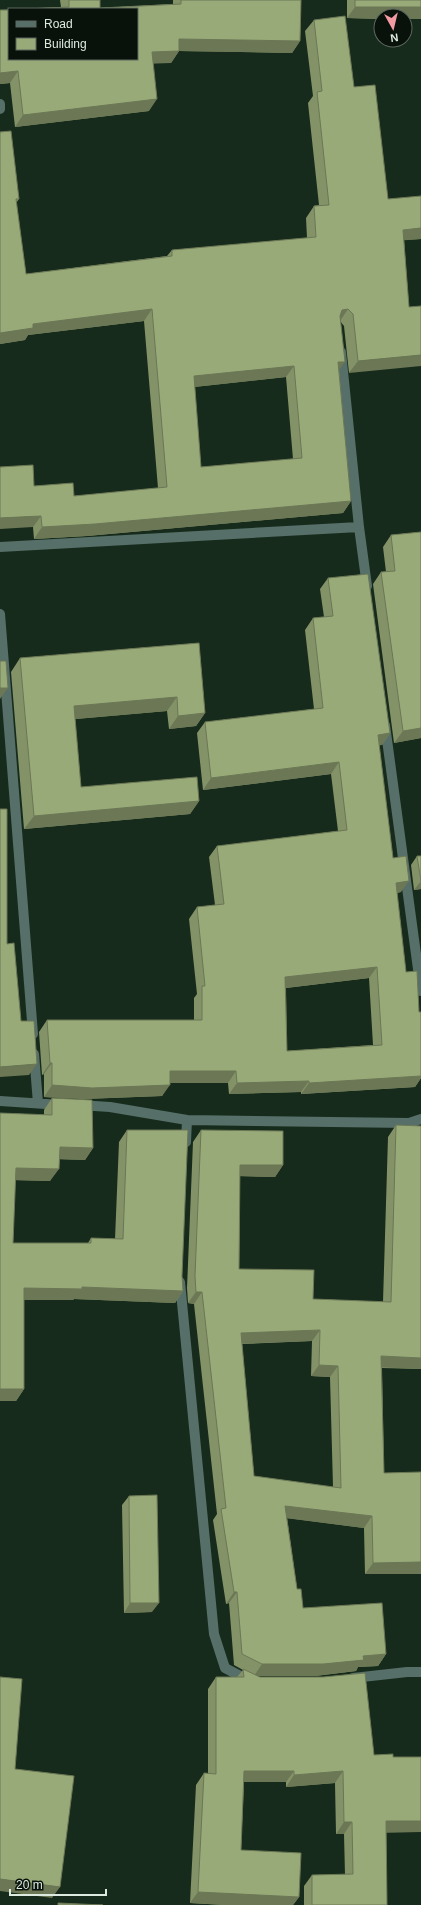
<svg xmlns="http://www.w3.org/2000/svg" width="421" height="1905" viewBox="0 0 421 1905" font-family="Helvetica,sans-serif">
	<rect width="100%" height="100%" fill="#162b1b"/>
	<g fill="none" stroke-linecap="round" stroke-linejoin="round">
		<!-- minor -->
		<path stroke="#566f69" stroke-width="10" d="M0,104V109
			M341,352L359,527
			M0,547L359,527L367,586
			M0,614L33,1034
			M385,725L421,991
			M34,1054L38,1103
			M0,1101L61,1105
			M79,1105L110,1107L187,1120L409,1123L421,1119
			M186,1142L187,1120
			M180,1282L214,1634L225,1668L250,1681
			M353,1678L407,1672H421"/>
	</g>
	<!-- wall -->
	<path fill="#849268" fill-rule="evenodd" d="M60,0H100V8L173,4V0H301L300,41L292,53L179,51L171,63H153L149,111L15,127L10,83L0,84V10L61,7Z
		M347,0H421V19H405V16H381V19L347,18Z
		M314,20L354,87L388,199L421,239L404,240L409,307L349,373L344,326L340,321L339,370L351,501L343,513L87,536L34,539L33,527L34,486L74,496L158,488L144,321L28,335L25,340L0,344V132L19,199L16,203L26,274L167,256L172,250L307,238L306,218L314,206L319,205L308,103L313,96L305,31ZM286,377L293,459L201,467L194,387Z
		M421,532V738L394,743L373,584L381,572H386L383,547L391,535Z
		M328,578L390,733L382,745H379L393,858L401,892L397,893L406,972L419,1012H421V1078L415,1087L301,1094V1092L229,1094L228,1083H170L162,1096L84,1099L44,1097V1074L42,1075L39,1032L47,1020H194V998L197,994L189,919L197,907L215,905L209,857L217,846L338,831L331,774L203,790L197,733L205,722L314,709L305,630L313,618L324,617L320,589ZM369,978L373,1045L287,1051L286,988Z
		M199,643L205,713L196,726L169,729L167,711L75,719L81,787L199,801L190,814L24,829L11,672L20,658Z
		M417,856H421V889L414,890L411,865Z
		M52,1098L93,1148L85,1160L59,1159L50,1181L15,1180L13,1243H88L91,1238L115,1239L119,1142L127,1130L182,1276L183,1291L175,1303L74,1299L73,1300H24V1389L16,1401H0V1113L44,1115V1110Z
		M396,1125L421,1126V1369L382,1368L384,1473L421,1574H365L364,1528L287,1518L297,1589L303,1608L386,1654L378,1666L358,1667L356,1671L315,1676H257L374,1755L386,1833L387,1905H304V1886L312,1875H345L344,1834H336L335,1783L286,1787V1782H244L241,1850L299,1897L293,1905H225L190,1903L196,1785L204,1773L208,1774V1689L216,1677H237L243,1670L234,1665L229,1603L226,1604L213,1520L217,1514L194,1304L188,1303L187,1288L193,1142L201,1130L283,1165L275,1177L240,1176L239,1269L313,1299L383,1302L388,1137ZM312,1341L311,1376L330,1377L333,1487L254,1476L242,1344Z
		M129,1496L152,1612L124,1613L122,1505Z"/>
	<!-- shaded-wall -->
	<path fill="#6b7755" d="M355,7H421V19H405V16H381V19L347,18Z
		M179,39L300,41L292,53L179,51L171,63L143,64L152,52Z
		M18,71L10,83L0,84V73Z
		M157,99L149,111L15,127L23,115Z
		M421,228V239L395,241L403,230Z
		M152,309L144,321L28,335L25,340L0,344V333L33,324Z
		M348,309L340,321L334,322L342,310Z
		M421,355V366L349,373L358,361Z
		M338,362H345L336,374Z
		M294,366L286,377L185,388L194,376Z
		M351,501L343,513L87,536L34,539L42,527Z
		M41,516L33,527L0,529V518Z
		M0,688H8L0,699Z
		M177,697L167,711L65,720L74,706Z
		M205,713L196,726L169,729L178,716Z
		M421,728V738L394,743L403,731Z
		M390,733L382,745L370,747L378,735Z
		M339,762L331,774L203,790L211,778Z
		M199,801L190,814L24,829L34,816Z
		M409,881L401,892L388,894L396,883Z
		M421,881V889L414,890Z
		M377,967L369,978L277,989L285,977Z
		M50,1063H52L44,1074L42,1075Z
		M37,1064L29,1075L0,1077V1067Z
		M170,1071H236L228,1083H162Z
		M421,1076V1078L415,1087L301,1094L309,1083Z
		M309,1081L301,1092L229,1094L237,1083Z
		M52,1085H170L162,1096L84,1099L44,1097Z
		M60,1147L93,1148L85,1160L51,1159Z
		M240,1165H283L275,1177L232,1176Z
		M16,1168L59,1169L50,1181L8,1180Z
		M82,1287L183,1291L175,1303L74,1299L73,1300H16L24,1288Z
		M196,1292H202L194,1304L188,1303Z
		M320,1330L312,1341L233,1344L241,1333Z
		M381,1356L421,1358V1369L373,1367Z
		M319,1365L338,1366L330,1377L311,1376Z
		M0,1389H24L16,1401H0Z
		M285,1506L372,1516L364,1528L277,1517Z
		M421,1562V1574H365L373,1563Z
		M234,1592H237L229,1603L226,1604Z
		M130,1603H159L152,1612L124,1613Z
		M386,1654L378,1666L358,1667L356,1671L315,1676H254L262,1664Z
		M244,1771H294L286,1782H236Z
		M343,1771L335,1783L286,1787L294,1775Z
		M386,1821H421V1832L378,1833Z
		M344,1822H352L344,1834H336Z
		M0,1879L60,1887L52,1898L0,1891Z
		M198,1892L299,1897L293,1905H225L190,1903Z"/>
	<!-- building -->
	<path fill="#99aa79" stroke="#6b7755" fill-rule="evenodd" d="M69,0H100V8L181,4V0H301L300,41L179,39V51L152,52L157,99L23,115L18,71L0,73V10H9V59H137V9H25L69,7Z
		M355,0H421V7H355Z
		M345,16L354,87L375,85L388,199L421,196V228L403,230L409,307L421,306V355L358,361L353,314L348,309L342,310L340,316L345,362H338L351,501L95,524L42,527L41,516L0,518V467L33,465L34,486L73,483L74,496L167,487L152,309L33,324V328L0,333V132L11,131L19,199H16L26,274L172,256V250L316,237L314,206L329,205L317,92L322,91L314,20ZM294,366L302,458L201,467L194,376Z
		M421,532V728L403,731L381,572L395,571L391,535Z
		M368,574L390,733L378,735L393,858L406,856L409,881L396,883L406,972L417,971L419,1012H421V1076L309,1083V1081L237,1083L236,1071H170V1085L92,1088L52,1085V1063H50L47,1020H202V986H205L197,907L224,904L217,846L347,830L339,762L211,778L205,722L323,708L313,618L333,616L328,578ZM377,967L382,1045L287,1051L285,977Z
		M199,643L205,713L178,716L177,697L74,706L81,787L197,777L199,801L34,816L20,658Z
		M0,661H6L8,688H0Z
		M0,809H7V944L14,943L21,1021H34L37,1064L0,1067Z
		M417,856H421V881Z
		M52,1098L92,1100L93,1148L60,1147L59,1169L16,1168L13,1243H91V1238L123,1239L127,1130H188L182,1276L183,1291L82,1287V1289L24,1288V1389H0V1113L52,1115Z
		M396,1125L421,1126V1358L381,1356L384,1473L421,1472V1562L373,1563L372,1516L285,1506L297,1589H301L303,1608L382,1603L386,1654L363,1656L364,1660L323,1664H262L242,1654L237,1592H234L221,1509L226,1508L202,1292H196L195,1276L201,1130L283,1131V1165H240L239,1269L314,1270L313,1299L391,1302ZM320,1330L319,1365L338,1366L341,1488L254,1476L241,1333Z
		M157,1495L159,1603H130L129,1496Z
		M243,1669L260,1677H323L365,1673L374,1755L393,1754V1757H421V1821H386L387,1905H312V1875L353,1874L352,1822H344L343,1771L294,1775V1771H244L241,1850L301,1853L299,1897L198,1892L204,1773L216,1774V1677H244Z
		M0,1677L22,1679L15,1769L74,1776L60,1887L0,1879Z
		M58,1903L103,1905H58Z"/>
	<!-- legend -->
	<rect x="8" y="8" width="130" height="52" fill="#08110a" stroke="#5d685f"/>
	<rect x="16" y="21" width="20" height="6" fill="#566f69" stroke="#5d685f"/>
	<text x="44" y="28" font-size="12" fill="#ddeadf">Road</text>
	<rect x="16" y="38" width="20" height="12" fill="#99aa79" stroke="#5d685f"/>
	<text x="44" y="48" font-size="12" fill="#ddeadf">Building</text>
	<!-- north arrow -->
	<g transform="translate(393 28) rotate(172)"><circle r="19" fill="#08110a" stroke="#5d685f"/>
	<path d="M0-3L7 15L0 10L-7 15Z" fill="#f49aa2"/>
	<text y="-6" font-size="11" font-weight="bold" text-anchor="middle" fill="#ddeadf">N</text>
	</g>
	<!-- scale -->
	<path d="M10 1889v6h96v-6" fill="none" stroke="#ddeadf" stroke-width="2"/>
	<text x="16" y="1889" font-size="12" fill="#ddeadf" stroke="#08110a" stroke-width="3" paint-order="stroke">20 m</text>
</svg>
